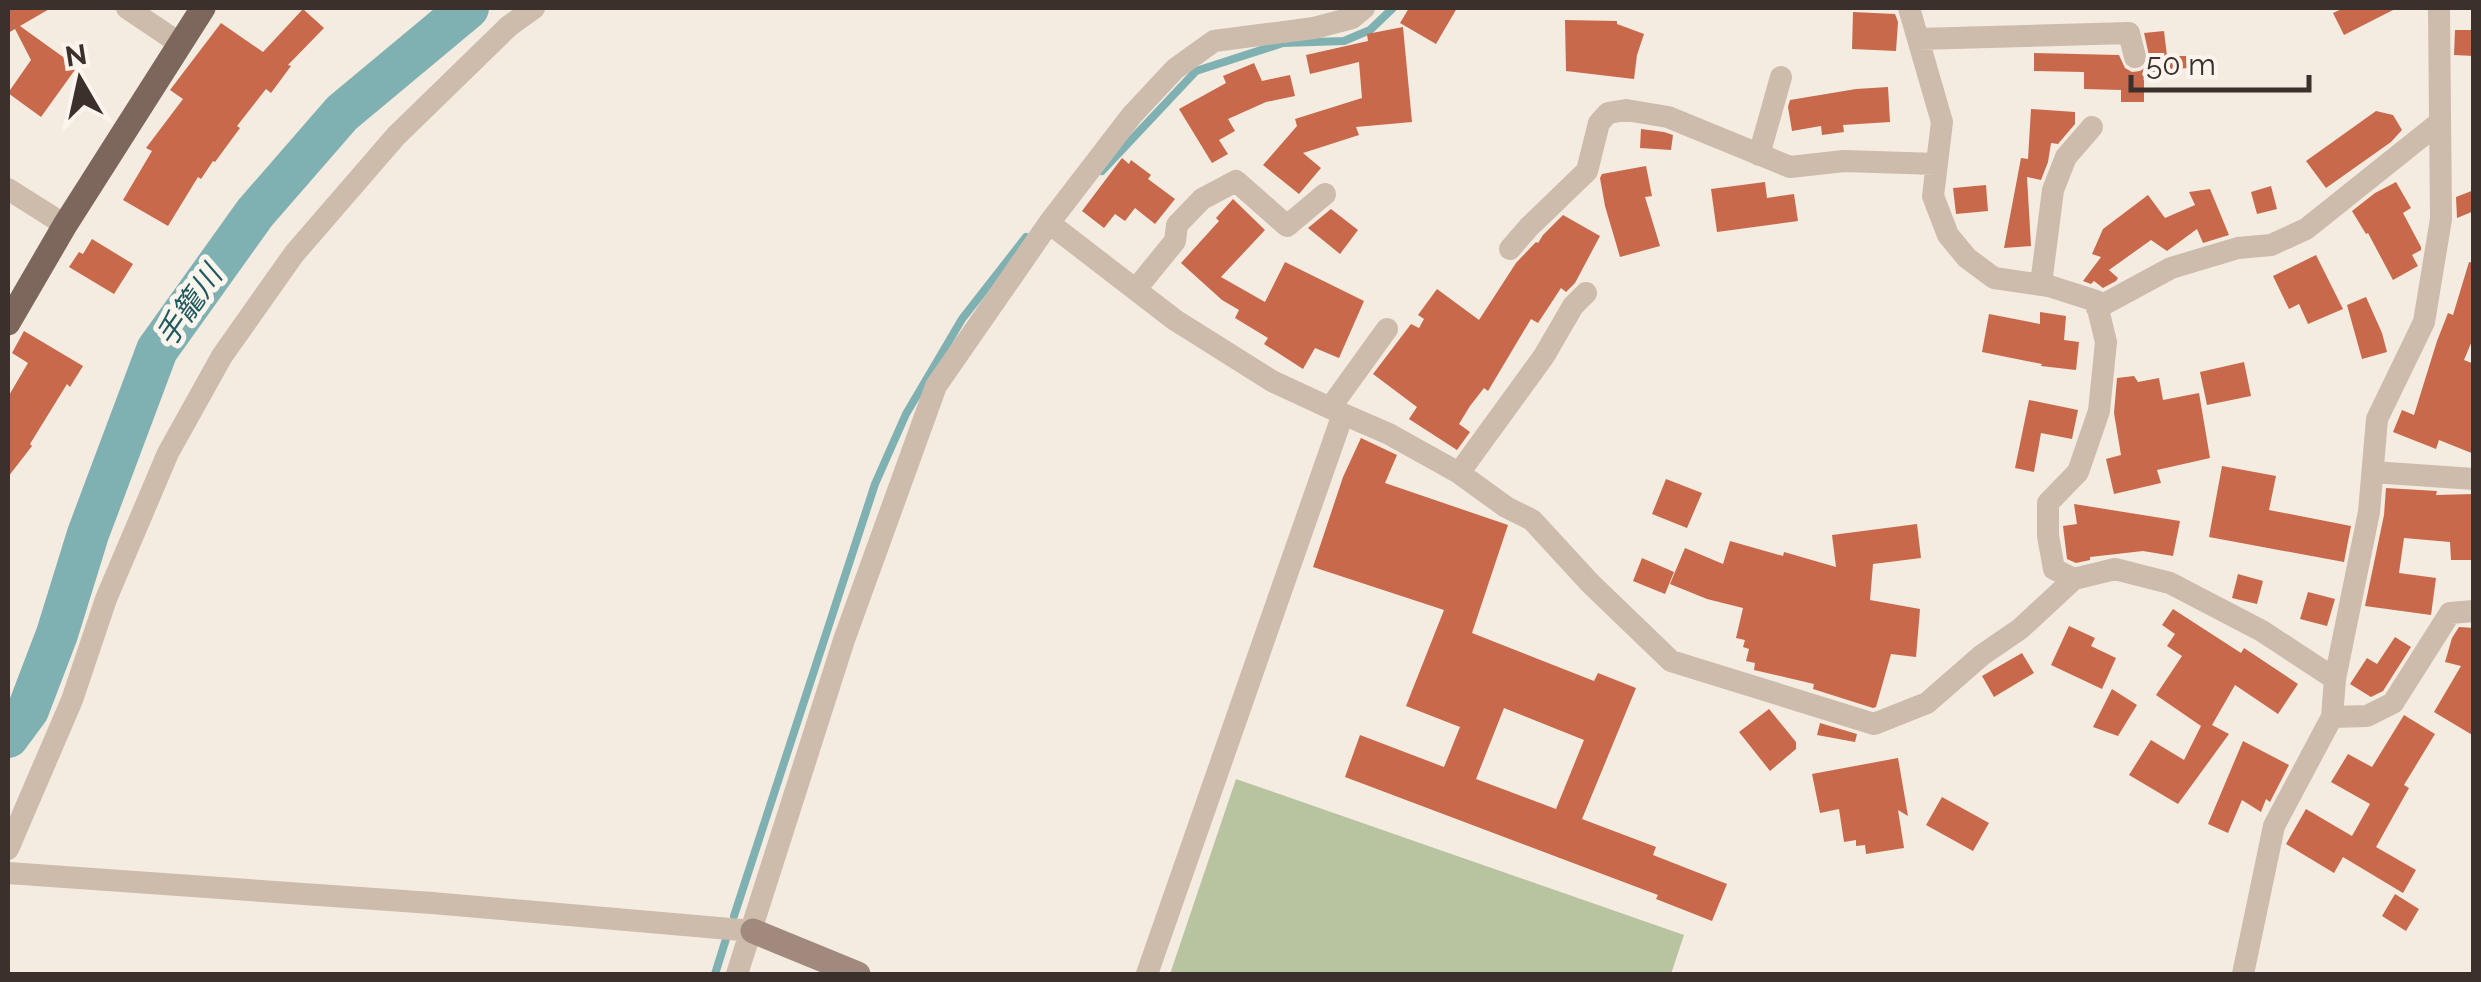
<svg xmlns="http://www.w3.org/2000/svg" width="2481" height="982" viewBox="0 0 2481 982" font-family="Raleway,'Noto Sans JP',sans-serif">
	<rect width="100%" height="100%" fill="#f4ebe1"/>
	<!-- green -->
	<path fill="#b8c4a0" d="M1236,779L1684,935L1671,974H1170Z"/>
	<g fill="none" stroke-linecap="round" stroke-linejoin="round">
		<!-- stream -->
		<path stroke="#7fb0b2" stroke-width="8" d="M1102,171L1196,71L1283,43L1344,41L1370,30L1393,8
			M734,916L875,484L906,414L962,319L1026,237
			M715,974L726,939"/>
		<!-- river -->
		<path stroke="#7fb0b2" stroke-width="42" d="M8,737L28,710L57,634L88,534L157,350L255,213L342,113L468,8"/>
	</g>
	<!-- building -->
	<path fill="#c8694b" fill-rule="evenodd" d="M8,8H51L20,26L77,67L41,117L8,93L31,60L15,29L8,33Z
		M1409,8H1457L1436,44L1400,23Z
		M2344,8H2397L2344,35L2333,13Z
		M303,9L324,28L288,65L291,66L271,93L266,89L237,126L240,128L215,162L213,161L201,179L198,177L168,226L123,200L152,151L146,148L183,99L170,90L221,23L263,52Z
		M1853,12L1895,14L1898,22L1896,51L1852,49Z
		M1565,20L1617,21V24L1644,34L1637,55L1634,79L1566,71Z
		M1403,27L1412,122L1356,127L1359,135L1303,153L1321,168L1299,194L1263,165L1297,126L1295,119L1362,98L1359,62L1310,74L1306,55L1368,41L1367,34Z
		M2455,30H2474V56L2454,55Z
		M2164,31L2167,56H2186L2187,68L2144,73V102H2121V90L2084,89V72L2034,71V53L2119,55L2125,68L2132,72L2140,71L2146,67L2150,60L2144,33Z
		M1254,63L1262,81L1290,75L1295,96L1266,102L1228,119L1235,131L1219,140L1228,154L1212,163L1179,109L1226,83L1223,76Z
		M1888,87L1890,122L1843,125L1844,132L1822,135L1821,126L1792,131L1788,107L1790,100L1856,89Z
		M2031,109L2075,112V124L2058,144L2051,143L2048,162L2041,180L2027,177L2031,246L2004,248L2021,158L2028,159Z
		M2376,111L2393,115L2402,130L2391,142L2326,188L2306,161Z
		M1641,129L1664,132L1673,135L1671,150L1640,148Z
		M1122,158L1129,164L1131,160L1151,175L1148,179L1175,199L1155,224L1135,208L1125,221L1115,214L1104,228L1082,211Z
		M1646,166L1652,196L1645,197L1660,246L1620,257L1605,206L1600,178L1602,174Z
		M1765,182L1767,198L1794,194L1798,221L1717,232L1711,189Z
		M2396,182L2411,208L2403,213L2421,247V250L2412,255L2418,266L2393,280L2368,233L2366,234L2352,211L2375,193Z
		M1986,185L1988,211L1956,214L1953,188Z
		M2271,186L2277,209L2257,214L2251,192Z
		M2210,189L2229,235L2203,243L2197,229L2167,251L2151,240L2109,270L2118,278L2116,281L2103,288L2094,281L2091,284L2083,281L2101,257L2092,254L2103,229L2148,195L2165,218L2195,205L2189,192Z
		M2474,190V211L2457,218L2456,197Z
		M1233,199L1265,230L1221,277L1265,302L1285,262L1364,301L1339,358L1315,348L1303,369L1264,344L1268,338L1235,318L1239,310L1222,300L1181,263L1219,221L1216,218Z
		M1331,209L1358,230L1340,254L1308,228Z
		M1563,215L1600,236L1575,283L1566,292L1561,288L1538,323L1531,319L1488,391L1484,388L1470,406L1459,424L1470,432L1457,450L1409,419L1417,407L1373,374L1411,324L1419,328L1424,319L1418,315L1437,289L1479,320L1516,263L1536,242L1538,243L1543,235Z
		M92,239L133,264L114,294L69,267L79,252L83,254Z
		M2316,255L2343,309L2308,324L2299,304L2289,309L2273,276Z
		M2469,262L2474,263V336L2464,360L2474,364V454L2439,440L2436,449L2393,432L2402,410L2414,415L2437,341L2448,313L2453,315Z
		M2366,297L2382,333L2387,352L2362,359L2347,305Z
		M2040,312L2066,316L2064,340L2079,342L2076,370L2041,366L2042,364L1982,352L1989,314L2040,324Z
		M24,331L83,366L70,387L67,384L30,444L32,446L8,477V397L28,363L12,353Z
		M2244,362L2251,396L2207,405L2200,372Z
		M2134,376L2138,382L2159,378L2163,400L2199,393L2210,458L2157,470L2161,483L2114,494L2106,459L2121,455L2114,413L2117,378Z
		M2029,400L2078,410L2072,439L2041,433L2034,472L2015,468Z
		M1361,438L1397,455L1385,483L1508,525L1472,633L1594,681L1598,673L1636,688L1582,819L1656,847L1653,855L1727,884L1712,921L1656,899L1658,895L1345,777L1360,735L1444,767L1460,727L1406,706L1444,610L1313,567L1343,477ZM1504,708L1584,740L1556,809L1476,779Z
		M2222,466L2276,476L2269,510L2351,526L2344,562L2209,537Z
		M1666,479L1702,493L1687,528L1652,514Z
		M2386,488L2437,491L2436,495L2474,494L2473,560H2451L2450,542L2404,538L2399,573L2436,578L2431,615L2365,606L2384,515Z
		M2074,504L2180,521L2173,556L2143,551L2090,557V560L2076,563L2067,559L2063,526L2077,524Z
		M1917,524L1921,558L1873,564L1870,600L1920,609L1916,657L1891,654L1876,707L1873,708L1813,689L1814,684L1754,670L1755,663L1746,661L1749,649L1743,647L1745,640L1736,638L1743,608L1707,599L1670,584L1685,548L1723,564L1730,541L1783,556L1784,552L1836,567L1832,535Z
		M1642,558L1674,572L1665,594L1633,581Z
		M2238,574L2263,581L2257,604L2232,598Z
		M2308,592L2335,599L2327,626L2300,619Z
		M2173,609L2241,653L2244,648L2298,684L2278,714L2235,685L2212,725L2229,734L2178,804L2129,775L2151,740L2184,760L2201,726L2156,695L2182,656L2167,646L2175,634L2162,625Z
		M2069,626L2095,638L2091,646L2116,658L2102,689L2051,665Z
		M2459,627L2474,628V736L2434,712L2461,666L2445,662L2452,638Z
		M2395,637L2411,647L2383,691L2371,697L2350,684L2367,658L2377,664Z
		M2022,653L2034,673L1994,697L1982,676Z
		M2112,689L2137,705L2118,736L2093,727Z
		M1769,709L1796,742V749L1770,771L1739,732Z
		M2404,715L2435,734L2404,785L2409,788L2376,847L2416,870L2403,893L2343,857L2334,873L2286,844L2306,809L2352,836L2370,804L2331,782L2348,754L2372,767Z
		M1820,723L1857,734L1855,742L1817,735Z
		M2243,741L2289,765L2270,802L2266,799L2261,812L2242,800L2228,833L2208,824Z
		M1898,758L1908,816L1898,810L1904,848L1866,854L1865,845L1856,846V840L1844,842L1839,809L1820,813L1812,774Z
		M1942,797L1989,823L1973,851L1926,825Z
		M2395,894L2419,909L2406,931L2382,916Z"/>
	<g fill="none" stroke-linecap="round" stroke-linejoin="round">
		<!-- street -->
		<path stroke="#cdbbac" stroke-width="22" d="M127,8L179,43
			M1909,8L1942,122L1933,196L1948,235L1967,258L1994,278L2049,286L2096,301L2106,342L2099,411L2078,472L2048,503V536L2054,569L2074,579L2115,569L2170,583L2262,631L2335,679
			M1918,39L2129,33L2135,57
			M1759,155L1781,77
			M8,189L65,225
			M1049,223L1175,320L1272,381L1343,414L1147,974
			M1510,249L1529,227L1587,171L1599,123L1608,113L1626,110L1668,117L1790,167L1844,161L1937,164
			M2041,284L2053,190L2066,157L2092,127
			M1136,289L1175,241L1177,225L1202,199L1236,181L1287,226L1325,194
			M2097,308L2171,268L2238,248L2271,245L2306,229L2440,122
			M1330,408L1387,329
			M1343,414L1389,434L1459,473L1506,507L1532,520L1590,583L1671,661L1874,724L1927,703L1982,655L2020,629L2074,579
			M2373,472L2474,479
			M1459,473L1544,356L1573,306L1586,293
			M2332,717L2367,716L2393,703L2450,613L2474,611
			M8,849L72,700L106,599L168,453L222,356L294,254L396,136L509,26L534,8
			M8,873L432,903L753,931
			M737,974L844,640L936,386L1049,223L1132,115L1175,69L1214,41L1314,28L1352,18L1364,8
			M2243,974L2274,826L2332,717L2335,679L2369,512L2377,419L2424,322L2441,219L2439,8"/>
		<!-- secondary -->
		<path stroke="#a18a7d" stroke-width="25" d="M753,931L858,974"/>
		<!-- primary -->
		<path stroke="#7d675c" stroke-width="25" d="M8,323L65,225L203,8"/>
	</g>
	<g text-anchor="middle" stroke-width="10" stroke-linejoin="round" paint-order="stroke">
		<!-- water labels -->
		<g font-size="30" font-style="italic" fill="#1f5a5e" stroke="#fbf5ee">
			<text transform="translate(189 306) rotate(-55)" y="10">手籠川</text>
		</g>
	</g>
	<!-- border -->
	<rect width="2481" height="982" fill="none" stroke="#3b302b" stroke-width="20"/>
	<!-- north arrow -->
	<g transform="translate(80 80) rotate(351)" stroke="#fbf5ee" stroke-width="8" paint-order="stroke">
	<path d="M0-8L18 38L0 25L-18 38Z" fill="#3b302b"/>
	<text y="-15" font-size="28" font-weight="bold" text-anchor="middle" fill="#3b302b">N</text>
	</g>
	<!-- scale -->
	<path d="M2131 75v15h178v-15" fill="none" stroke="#3b302b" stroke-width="5"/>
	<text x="2146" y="75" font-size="30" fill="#3b302b" stroke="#fbf5ee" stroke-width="8" paint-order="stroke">50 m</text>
</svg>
